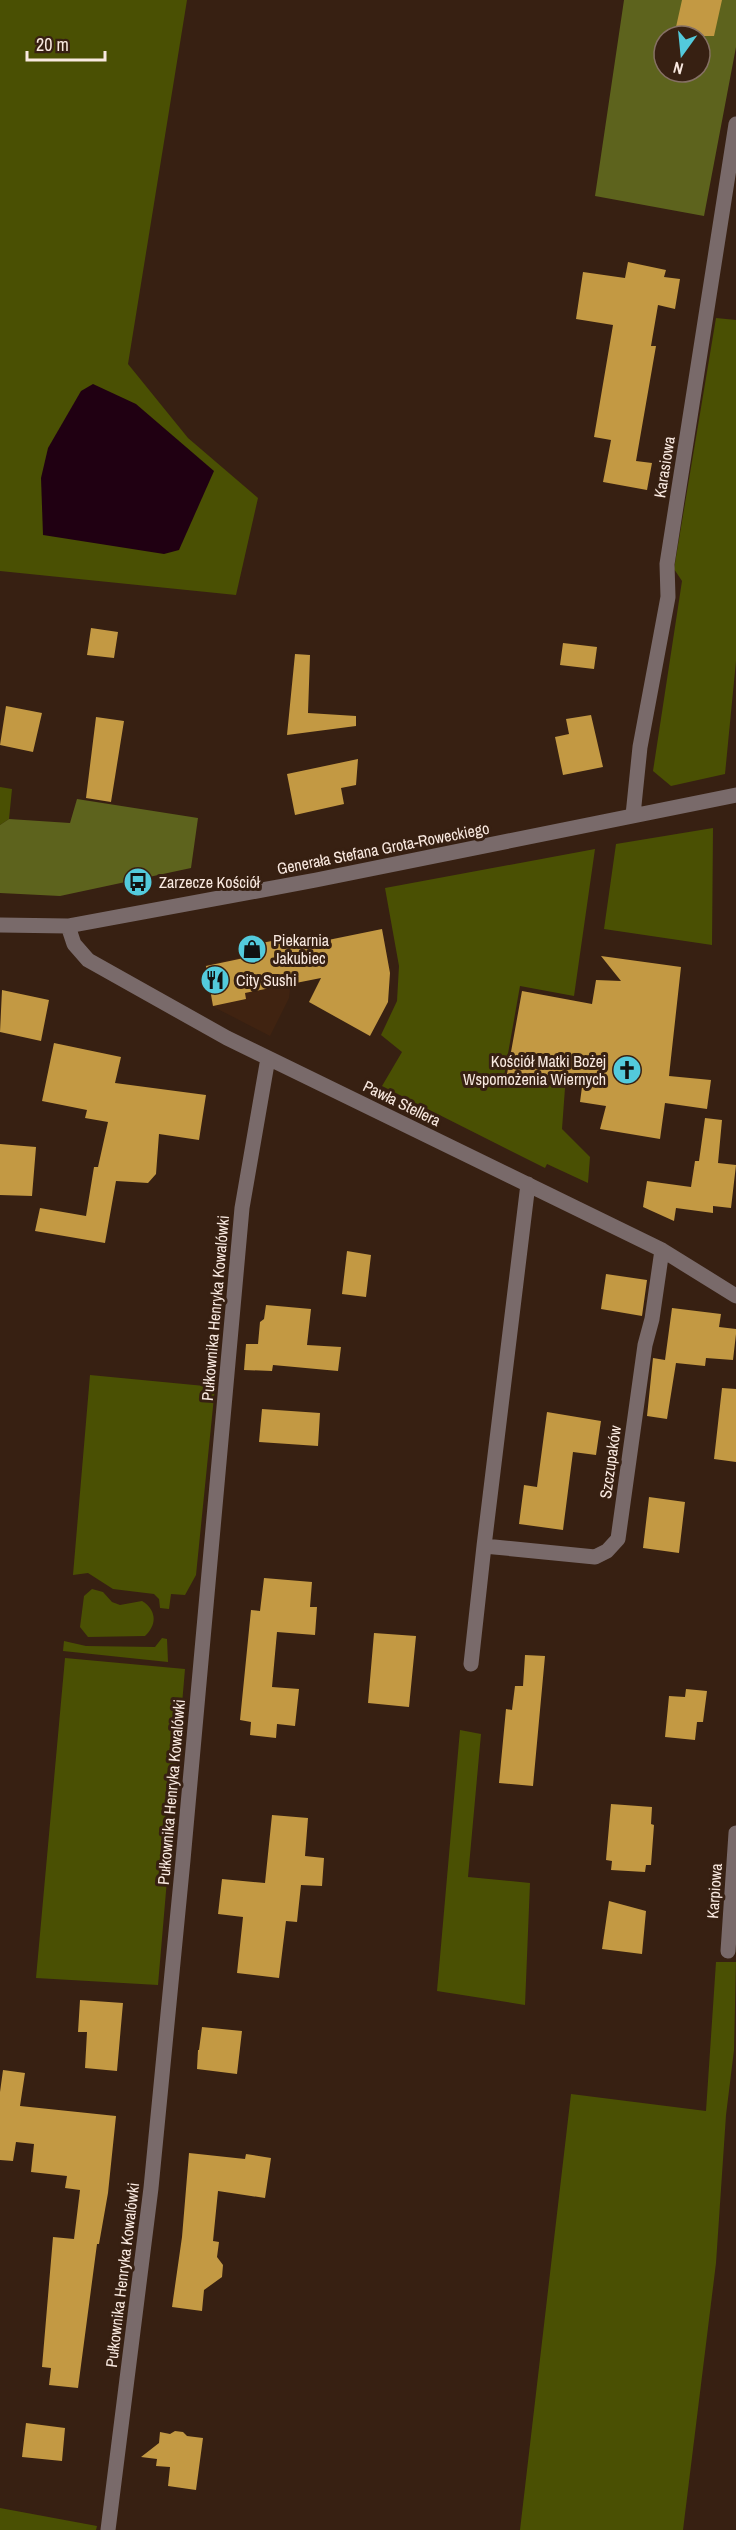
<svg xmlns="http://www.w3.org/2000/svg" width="736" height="2530" viewBox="0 0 736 2530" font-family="'Archivo Narrow',sans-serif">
	<rect width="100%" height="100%" fill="#372012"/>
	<!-- built -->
	<path fill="#402311" d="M283,937L291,981L289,998L270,1036L212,1006L205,965L242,957L240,946Z"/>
	<!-- green -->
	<path fill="#4a5003" d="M0,0H187L128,364L188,438L258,498L236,595L0,571Z
		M716,318L736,320V661L725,774L671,786L653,771L682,581L674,569Z
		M0,787L12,789L9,819L0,825Z
		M713,828L712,945L604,929L616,844Z
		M595,849L574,996L520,986L504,1076L565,1088L562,1129L590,1157L588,1183L547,1164L545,1168L382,1086L402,1052L381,1035L397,1001L399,966L385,888Z
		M90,1375L215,1387L196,1575L185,1595L171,1594L169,1609L160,1608L159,1599L154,1594L113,1589L88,1573L73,1575Z
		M92,1589L103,1592L112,1602L120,1605L142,1601C157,1610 157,1625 145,1636L88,1637L80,1627L84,1596Z
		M162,1638L167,1639L168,1662L63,1651L64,1641L86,1646L155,1647Z
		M65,1658L185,1669L158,1985L36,1978Z
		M460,1730L481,1734L468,1877L530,1883L525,2005L437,1991Z
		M716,1962H736L734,2050L726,2115L716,2263L683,2530H520L571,2094L706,2111Z
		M0,2508L97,2526L96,2530H0Z"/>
	<!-- forest -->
	<path fill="#5d631d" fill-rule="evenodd" d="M624,0H736V47L704,216L595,196ZM664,36H700V72H664Z
		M77,799L198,818L191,868L60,896L0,893V825L9,819L70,823Z"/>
	<!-- water -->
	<path fill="#200012" d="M93,384L136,404L214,471L179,550L164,554L43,535L41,478L48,448L81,391Z"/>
	<!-- building -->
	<path fill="#c39943" d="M682,0H722L714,36H674Z
		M628,262L666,270L664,277L680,279L675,309L658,305L651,346H656L636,461L652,463L647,490L603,482L611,440L594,437L613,325L576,319L583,272L625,278Z
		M91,628L118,632L114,658L87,655Z
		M563,643L597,647L594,669L560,665Z
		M295,654L310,655L308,713L356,716V726L287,735Z
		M6,706L42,713L33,752L0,745Z
		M591,715L603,767L563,775L555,737L569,734L566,719Z
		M96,717L124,721L111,802L86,798Z
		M358,759L356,785L341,788L344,804L295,815L287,774Z
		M382,929L390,973L388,1002L370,1036L309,1002L321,978L245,993L246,999L213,1006L206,966L244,958L242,947L282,939L284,949Z
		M601,956L681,967L669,1076L711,1080L707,1109L665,1103L660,1139L600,1129L606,1106L580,1102L582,1087L507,1074L522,991L592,1004L596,980L621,981Z
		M2,990L49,1000L41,1041L0,1032Z
		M54,1043L121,1057L115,1083L206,1095L199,1140L159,1134L156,1174L148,1183L116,1181L105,1243L35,1231L40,1208L86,1216L94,1167H98L108,1122L85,1118L87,1110L42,1101Z
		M705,1118L722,1120L718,1163L736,1165L731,1208L713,1206V1213L676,1208L674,1221L643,1207L647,1181L691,1187L695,1161H699Z
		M0,1144L36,1147L32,1196L0,1195Z
		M347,1251L371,1255L366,1297L342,1294Z
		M606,1274L647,1280L642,1316L601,1309Z
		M266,1305L311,1309L307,1345L341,1347L338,1371L273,1365L272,1371L244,1370L246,1344H258L260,1322L264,1319Z
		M672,1308L721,1314L719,1327L736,1329V1334L733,1360L706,1358L705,1366L676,1363L667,1419L647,1416L653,1358L665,1360Z
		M722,1388L736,1389V1462L714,1459Z
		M262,1409L320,1413L318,1446L259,1442Z
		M547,1412L601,1421L596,1455L573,1452L563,1530L519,1524L524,1485L537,1487Z
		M649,1497L685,1502L679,1553L643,1548Z
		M264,1578L312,1582L310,1607H317L315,1635L277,1632L272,1687L299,1689L295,1726L277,1724L276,1738L250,1735L251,1722L240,1720L251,1610L260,1611Z
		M374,1633L416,1636L409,1707L368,1703Z
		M525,1655L545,1656L533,1786L499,1783L506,1709L512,1710L515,1686H523Z
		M686,1689L707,1691L703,1722H697L695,1740L665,1737L669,1696L685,1697Z
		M611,1804L652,1807L651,1824L654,1825L651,1865H646L645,1872L611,1870L612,1861L606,1860Z
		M272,1815L308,1818L305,1856L324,1858L322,1886L301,1885L297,1922L286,1921L279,1978L237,1973L243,1917L218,1914L222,1879L265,1883Z
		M609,1901L646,1911L642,1954L602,1949Z
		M80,2000L123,2003L117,2071L85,2068L87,2032H78Z
		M202,2027L242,2031L237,2074L197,2069L198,2050H199Z
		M3,2070L25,2073L20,2106L116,2116L108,2193L99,2244H97L78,2388L49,2385L51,2368L42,2367L53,2237L74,2239L80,2190L65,2188L67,2176L31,2172L34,2144L16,2142L13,2161L0,2160V2092Z
		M189,2153L245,2159L246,2154L271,2158L265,2198L218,2191L213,2241L219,2242L217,2257L223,2265L222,2277L204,2290L202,2311L172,2307L182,2237Z
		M26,2423L65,2428L62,2461L22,2457Z
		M175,2431L183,2432L187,2436L203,2438L196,2490L168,2486L170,2467L156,2466L157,2459L141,2457L159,2443L160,2432L170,2434Z"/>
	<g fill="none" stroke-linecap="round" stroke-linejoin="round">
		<!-- minor -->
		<path stroke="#796a6a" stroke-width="15" d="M633,815L640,747L668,597L667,564L736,124
			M0,925L68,926L316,880L736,795
			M68,926L74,944L88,960L227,1038L662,1250L736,1296
			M484,1546L528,1184
			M471,1664L484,1546L595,1557L607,1551L618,1539L645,1345L652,1319L662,1250
			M728,1951L736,1833
			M108,2530L151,2188L183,1860L242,1208L268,1058"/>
	</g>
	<!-- icons -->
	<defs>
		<g id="bus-disc" transform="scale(1.5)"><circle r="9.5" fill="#53cadc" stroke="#372012"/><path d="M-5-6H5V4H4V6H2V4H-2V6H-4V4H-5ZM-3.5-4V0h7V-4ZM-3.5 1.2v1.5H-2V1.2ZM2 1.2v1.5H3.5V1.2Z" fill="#111"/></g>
		<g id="shop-disc" transform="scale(1.5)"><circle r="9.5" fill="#53cadc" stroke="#372012"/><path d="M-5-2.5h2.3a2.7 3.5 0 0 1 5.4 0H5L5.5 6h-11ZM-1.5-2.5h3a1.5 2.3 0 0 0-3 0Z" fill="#111"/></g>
		<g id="restaurant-disc" transform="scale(1.5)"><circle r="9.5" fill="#53cadc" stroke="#372012"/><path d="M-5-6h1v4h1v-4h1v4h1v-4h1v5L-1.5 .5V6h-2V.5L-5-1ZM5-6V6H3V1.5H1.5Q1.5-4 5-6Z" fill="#111"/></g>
		<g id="church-disc" transform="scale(1.5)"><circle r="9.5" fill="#53cadc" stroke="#372012"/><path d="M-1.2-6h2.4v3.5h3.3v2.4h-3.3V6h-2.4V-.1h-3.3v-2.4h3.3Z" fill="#111"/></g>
	</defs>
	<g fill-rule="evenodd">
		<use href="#bus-disc" x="138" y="882"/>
		<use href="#shop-disc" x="252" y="949"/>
		<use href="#restaurant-disc" x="215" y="980"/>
		<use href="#church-disc" x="627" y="1070"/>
	</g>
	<g text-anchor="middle" stroke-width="6" stroke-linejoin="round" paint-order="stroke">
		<!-- street labels -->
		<g font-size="16" fill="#f9e9e0" stroke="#372012">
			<text transform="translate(664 467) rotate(-81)" y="6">Karasiowa</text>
			<text transform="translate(383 848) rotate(-11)" y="6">Generała Stefana Grota-Roweckiego</text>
			<text transform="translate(402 1103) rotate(26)" y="6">Pawła Stellera</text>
			<text transform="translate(215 1308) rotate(-85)" y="6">Pułkownika Henryka Kowalówki</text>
			<text transform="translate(610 1462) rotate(-82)" y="6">Szczupaków</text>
			<text transform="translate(171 1792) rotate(-85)" y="6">Pułkownika Henryka Kowalówki</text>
			<text transform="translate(714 1891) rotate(-86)" y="6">Karpiowa</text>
			<text transform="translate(122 2275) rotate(-83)" y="6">Pułkownika Henryka Kowalówki</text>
		</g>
		<!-- poi labels -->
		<g font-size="16" fill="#f9e9e0" stroke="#372012" text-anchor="start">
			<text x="159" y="888">Zarzecze Kościół</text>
			<text x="273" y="946">Piekarnia<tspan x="273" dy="18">Jakubiec</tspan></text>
			<text x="236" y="986">City Sushi</text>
			<text x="606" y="1067" text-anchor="end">Kościół Matki Bożej<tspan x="606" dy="18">Wspomożenia Wiernych</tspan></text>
		</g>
	</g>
	<!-- north arrow -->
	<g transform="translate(682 54) rotate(195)"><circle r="28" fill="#372012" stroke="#857064" stroke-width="1.5"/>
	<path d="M0-4.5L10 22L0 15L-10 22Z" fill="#53cadc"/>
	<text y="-9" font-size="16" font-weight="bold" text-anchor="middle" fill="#f9e9e0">N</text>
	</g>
	<!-- scale -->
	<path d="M27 51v9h78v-9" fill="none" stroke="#f9e9e0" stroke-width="3"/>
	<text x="36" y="51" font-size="18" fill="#f9e9e0" stroke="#372012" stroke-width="4.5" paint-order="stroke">20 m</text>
</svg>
